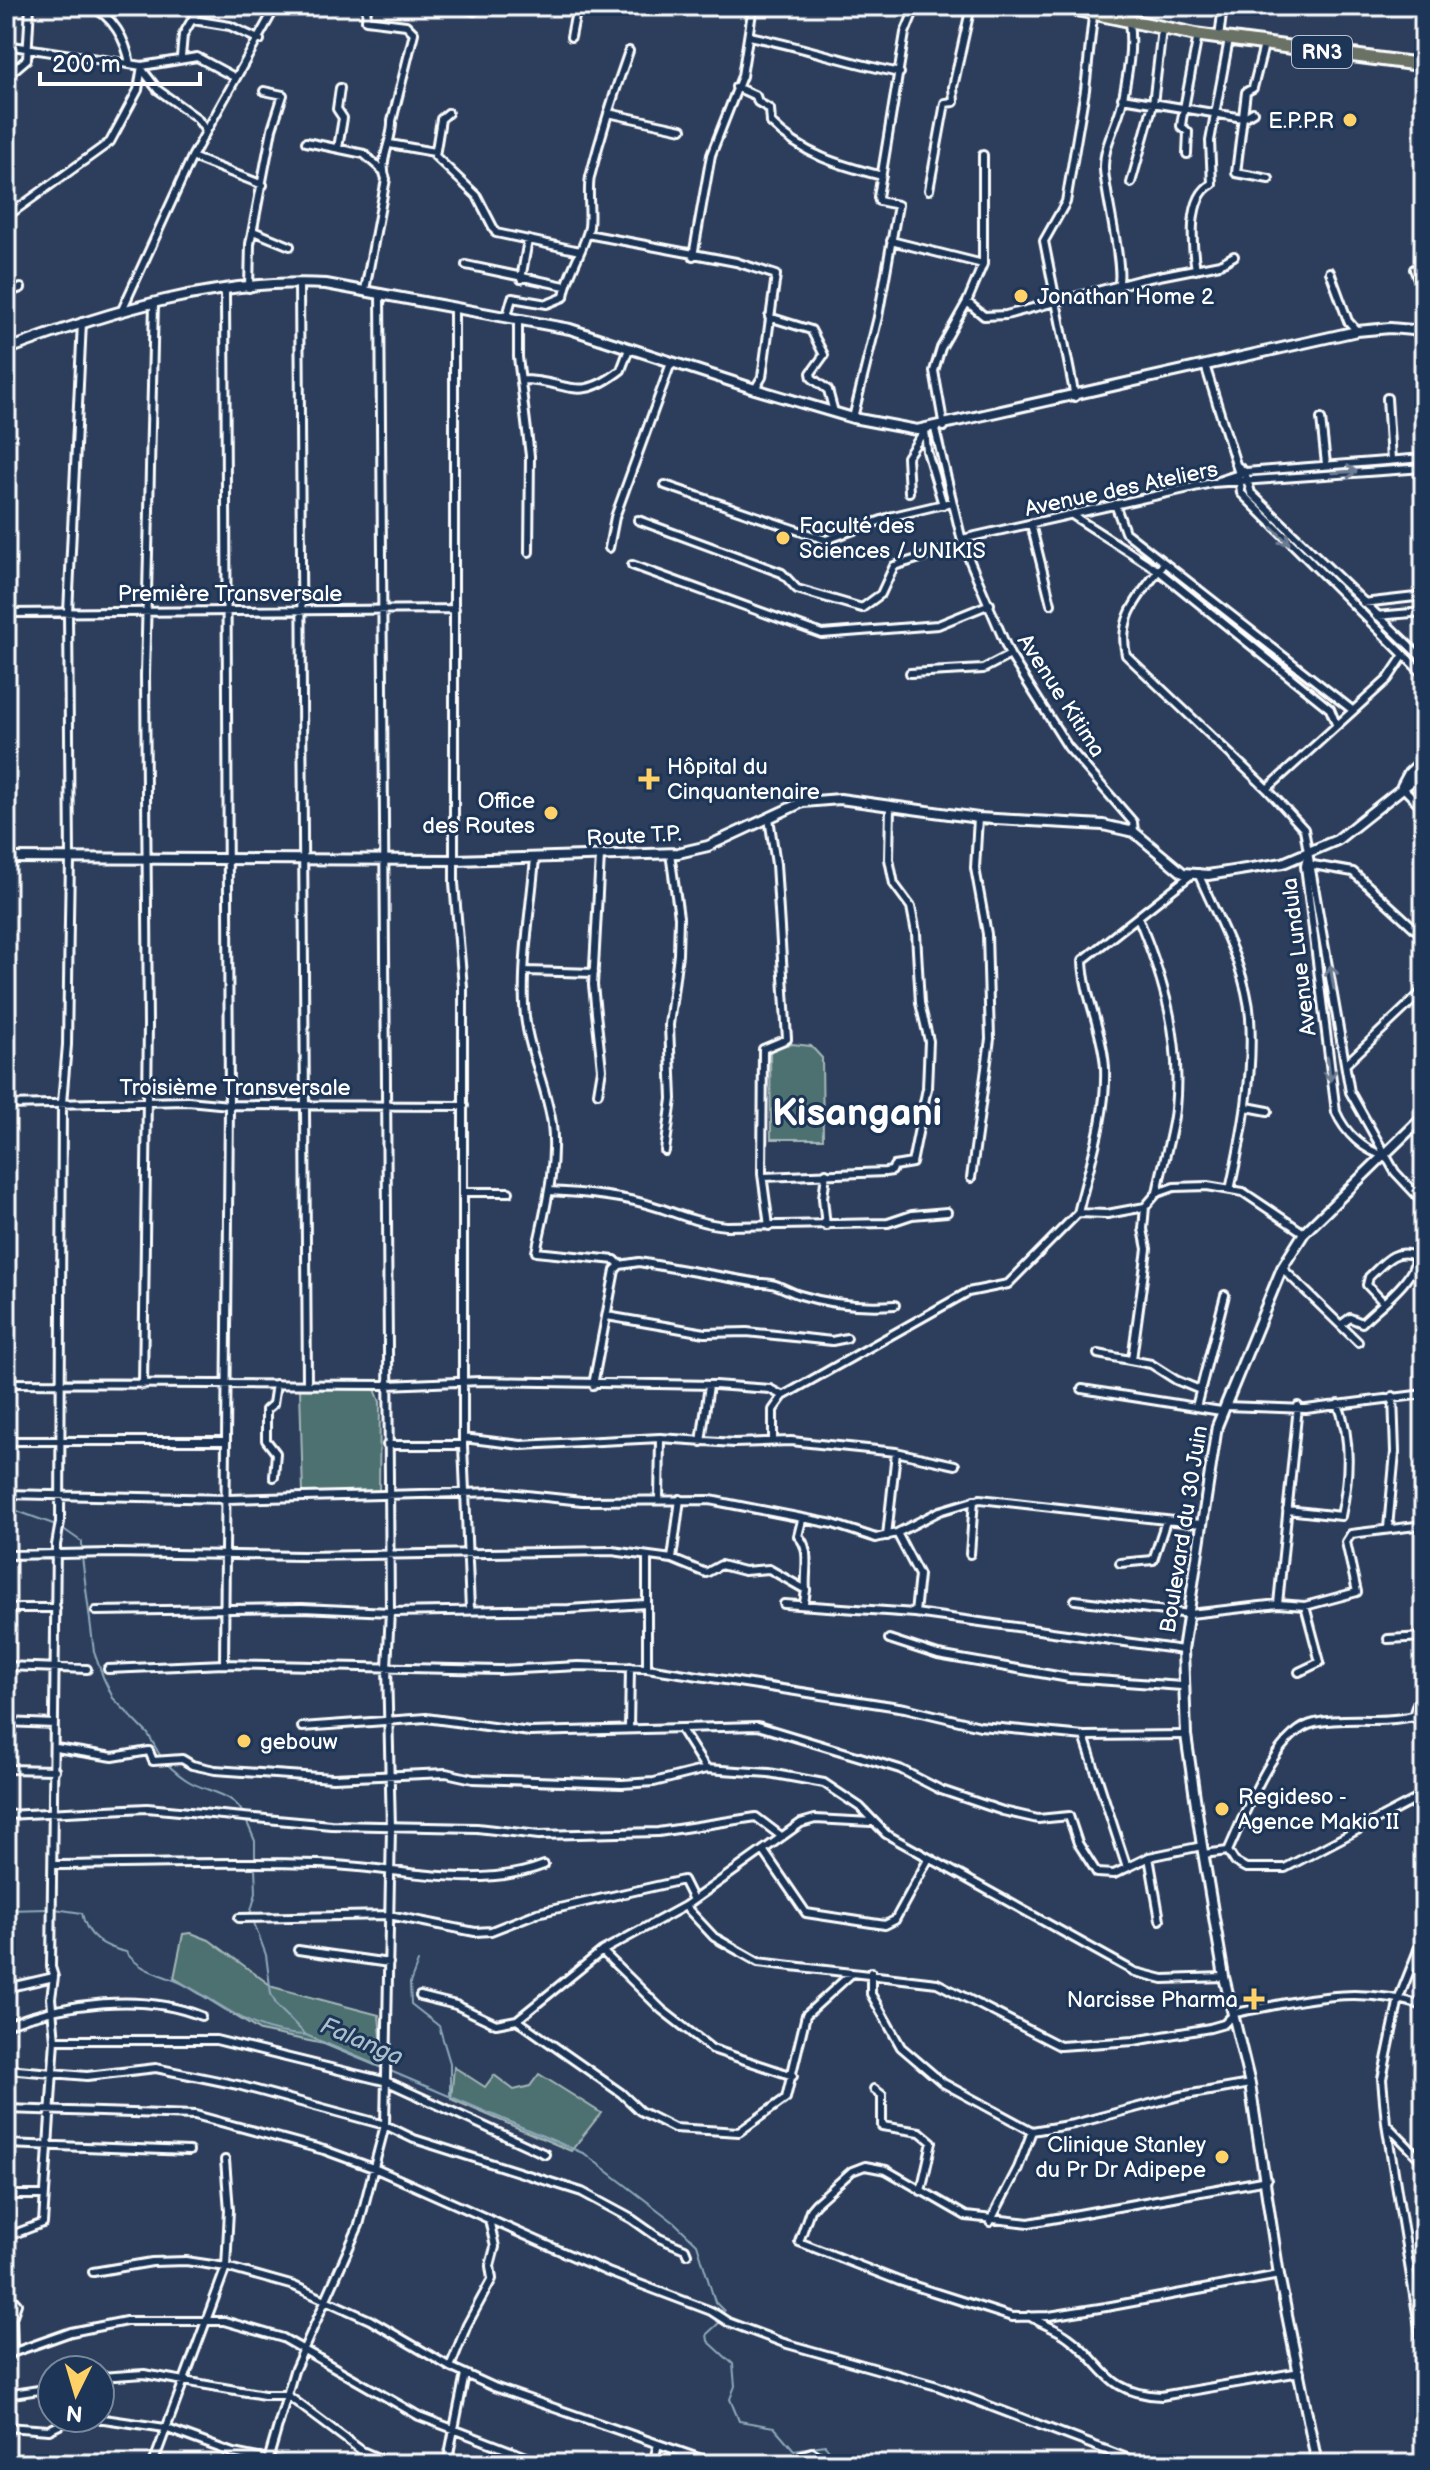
<svg xmlns="http://www.w3.org/2000/svg" width="1430" height="2470" viewBox="0 0 1430 2470" font-family="'Balsamiq Sans',sans-serif">
	<rect width="100%" height="100%" fill="#2c3e5c"/>
	<filter id="ink" filterUnits="userSpaceOnUse"><feTurbulence type="fractalNoise" baseFrequency=".0125" numOctaves="2"/><feDisplacementMap in="SourceGraphic" scale="16" xChannelSelector="R" yChannelSelector="G"/><feConvolveMatrix kernelMatrix="1 2 1 2 8 2 1 2 1" color-interpolation-filters="sRGB"/></filter>
	<g filter="url(#ink)">
		<!-- green -->
		<path fill="#4e7071" stroke="#a6b8b8" stroke-width="2" d="M792,1044L811,1046L822,1058L823,1139H771L770,1053L773,1047Z
			M300,1388L375,1389L380,1402L379,1493L303,1494Z
			M191,1933L209,1940L273,1987L379,2015L384,2069L324,2044L260,2031L174,1978L183,1934Z
			M454,2067L485,2087L494,2075L514,2090L530,2086L539,2074L601,2113L571,2151L451,2099Z"/>
		<g fill="none" stroke-linecap="round" stroke-linejoin="round">
			<!-- stream -->
			<path stroke="#8fa9b9" stroke-width="2" d="M6,1507L56,1525
				M62,1528L82,1542V1551
				M82,1557L94,1652L103,1677L113,1698L148,1734L161,1757
				M165,1762C172,1769 181,1777 190,1782C208,1792 235,1794 243,1814
				M246,1820L255,1841V1860
				M55,1909L82,1913C86,1937 104,1947 126,1952C141,1973 164,1974 185,1985C229,2008 253,2034 306,2035
				M6,1910L49,1909
				M250,1914L256,1893L255,1866
				M253,1920L266,1955L271,1994L277,2006L306,2035L585,2154L675,2223L697,2244L715,2302L724,2311L722,2316
				M418,1962L410,1983L411,2004L439,2026L450,2063V2095
				M720,2322L707,2334L708,2341L733,2364L735,2386L730,2399L739,2421L774,2427L794,2450L825,2445L840,2464"/>
			<!-- minor casing -->
			<g stroke="#fff" stroke-width="12">
				<path id="minor" d="M90,6C113,16 126,40 130,64
					M455,6L474,11
					M193,20L230,26L260,40
					M749,36C800,46 849,63 900,73
					M571,37L577,6
					M1219,38L1223,6
					M6,45L142,66L197,57L236,78
					M1264,45L1253,88L1246,92L1236,173L1269,179
					M181,57L183,35L200,6
					M141,68L158,90L197,118L206,131
					M6,77L27,59L30,6
					M736,87L756,96L758,102L770,109L771,123C803,155 839,165 882,176
					M1122,98L1243,118L1253,112
					M448,113L441,119L435,156L477,196L496,233L580,251
					M608,113L682,129
					M306,142L364,154L382,170
					M390,144L434,152
					M338,148L343,118L337,109L340,88
					M1187,154L1188,132L1181,126L1182,119L1198,35
					M192,157L263,185
					M1131,183L1153,104L1162,29
					M929,190L945,103L954,102L953,87L971,6
					M6,217L110,142L138,90L142,66
					M253,231L290,246
					M587,234L736,262L776,275L762,377L755,389
					M891,241L983,264
					M693,256L711,155L742,76L753,6
					M466,265L565,286
					M1414,269L1424,293
					M1196,270C1192,246 1187,197 1212,184L1210,141L1229,39
					M1330,272L1348,321L1357,331
					M521,279L528,240
					M299,283L307,1384
					M1118,285C1125,270 1105,194 1104,169C1103,146 1117,125 1122,103C1127,77 1133,49 1129,23
					M249,288L250,244L272,129L283,95L264,91
					M365,290L386,179C378,161 393,140 392,121L414,33L406,25L366,20L367,6
					M6,293L21,288
					M967,302L984,316L1006,315L1139,280L1220,264L1234,256
					M454,308V883L463,987V1445L470,1609
					M122,310L192,157L276,6
					M507,316L512,298L547,304L564,297C566,276 584,250 589,227C591,211 587,193 590,177C601,134 614,93 629,51
					M769,317L811,330L824,355L811,373L812,378L828,390L834,412
					M518,319V357L530,456L529,552
					M1205,365L1239,474L1241,493L1424,675
					M521,380C569,380 576,405 621,370L629,349
					M1075,397L1044,241L1066,202L1085,90L1093,16
					M1387,398L1391,460
					M853,418L878,317L898,205L879,201L878,197L905,33L916,6
					M1321,419L1326,464
					M944,427L934,371L941,348L967,302L983,264V155
					M935,429L963,545L1010,655L1068,747L1133,822L1134,832
					M925,430L927,451L943,505
					M1235,464L1245,472L1251,493L1424,660
					M1218,481L1245,472L1424,458
					M665,485L826,540L893,516L952,502
					M909,492L907,457L925,430
					M1115,504L1125,532L1351,709
					M1072,515L1159,571L1330,709L1336,724
					M638,520L782,573L797,589L862,608L881,594L894,566L963,545
					M1031,524L1051,604
					M962,539L1212,483L1424,468
					M609,548L615,517L671,363
					M1164,563C1142,594 1117,615 1126,655L1267,789L1304,829L1350,1092L1395,1172L1424,1203
					M632,565L822,634L938,625L990,604
					M1363,603L1424,596
					M6,613L455,609
					M1376,616L1424,612
					M910,673L983,669L1010,655
					M1402,787L1424,809
					M1267,789L1388,679L1404,655
					M1308,853L1305,866L1336,1112C1345,1133 1364,1151 1386,1156
					M535,858C531,906 522,957 524,1005C526,1047 546,1083 552,1124C557,1167 545,1210 536,1252L615,1260L620,1265L639,1262L759,1283C777,1282 784,1290 800,1295C832,1305 863,1307 895,1305
					M1313,865L1353,872L1424,937
					M1198,873C1217,918 1247,969 1250,1018C1254,1075 1242,1135 1230,1190
					M1138,917C1164,980 1182,1040 1175,1109C1172,1137 1162,1165 1157,1193
					M526,971L594,973
					M1346,1064L1424,990
					M598,1093L602,1069L593,985L600,856
					M6,1105L188,1101L229,1105L464,1106
					M1247,1107L1268,1111
					M665,1151L672,1099L669,1025L678,954L679,917L670,853
					M826,1173L823,1198L826,1226
					M764,1177L885,1172L892,1171L894,1166L912,1163L927,1088L929,1041L920,1003L916,933L911,907L894,884L889,859L890,806
					M971,1178L990,1039L987,934L975,868L978,818
					M549,1191C586,1193 624,1196 660,1208C682,1216 703,1224 726,1226L888,1223L912,1215L947,1212
					M465,1192H509
					M1078,1213L1107,1214L1145,1207L1157,1193L1174,1187L1207,1186L1243,1192L1304,1233
					M769,1226L762,1174L763,1049L787,1039L776,864L769,818
					M1282,1268L1358,1342
					M1382,1301L1367,1285L1369,1277C1383,1264 1395,1247 1414,1256
					M607,1316L705,1333L747,1332L832,1341L847,1338
					M1342,1324L1350,1318L1362,1323C1377,1307 1420,1277 1414,1256L1424,1246
					M1098,1354L1151,1364L1176,1380L1200,1390
					M1132,1359L1147,1249L1143,1229L1145,1207
					M6,1383L387,1385L480,1381L715,1385L770,1389L783,1396
					M143,1385L148,1025L145,676L154,303
					M593,1385L615,1270L620,1265
					M1082,1389L1221,1411
					M1225,1406L1306,1409L1424,1394
					M1196,1407L1225,1295
					M463,1438L521,1445L660,1438L734,1443L791,1441L896,1452L955,1465
					M773,1440V1410L783,1396L968,1292L1008,1284L1078,1213C1089,1166 1107,1116 1105,1068C1103,1031 1084,996 1083,960L1191,875
					M6,1441H226
					M701,1442L709,1385
					M387,1445H463
					M274,1477L276,1453L266,1440V1410L273,1404L276,1384
					M6,1494L227,1499L499,1492L582,1501L710,1500L833,1524L876,1538L897,1533L940,1511L980,1499L1201,1524
					M659,1500L660,1438
					M1287,1510L1341,1516C1349,1480 1352,1439 1338,1404
					M802,1520L798,1536C812,1549 804,1572 806,1590
					M1388,1528L1395,1452L1393,1396
					M897,1533L919,1575L915,1613
					M887,1536L896,1452
					M970,1554L974,1500
					M6,1555L113,1553L303,1556L612,1551L672,1559L706,1573L721,1565L744,1571L769,1569L806,1590L804,1603
					M672,1559L680,1499
					M1120,1563L1153,1560L1166,1521
					M1075,1600L1190,1614L1278,1604L1305,1606L1357,1592L1346,1542L1351,1534L1424,1525
					M784,1604L915,1613L1183,1650
					M1278,1604L1298,1406
					M6,1608H56
					M96,1611L302,1608L390,1612L569,1609L645,1604
					M889,1639L938,1655L1069,1678L1182,1686
					M1388,1639L1424,1637
					M224,1664L229,1105L225,291
					M6,1666L87,1669
					M647,1668V1556
					M108,1669L224,1664L500,1670L578,1666L647,1668L905,1708L980,1726L1084,1736L1186,1735
					M1299,1672L1320,1662L1305,1606
					M1424,1683L1413,1716L1424,1725
					M6,1722L54,1724
					M302,1727L426,1718L530,1732L758,1726L900,1769L941,1790L1003,1811L1038,1819L1069,1816L1078,1843L1097,1873L1114,1874L1149,1857L1202,1846
					M629,1729L630,1667
					M682,1731L706,1769
					M1084,1736L1127,1868
					M56,1748L113,1757L149,1751L153,1761L182,1759L192,1765L215,1770L333,1778L446,1773L473,1779L622,1784L654,1782L706,1769L769,1773L824,1783L860,1807L886,1834L1135,1972L1163,1979L1224,1977
					M6,1769L55,1770
					M6,1815L147,1808L331,1825L477,1828L539,1835L658,1832L756,1817L781,1836
					M763,1850L806,1913L885,1925L895,1920L929,1858
					M1228,1851C1245,1815 1274,1731 1315,1723C1347,1716 1380,1724 1413,1716
					M1203,1854L1228,1851L1235,1862L1246,1868H1285L1424,1795
					M1149,1857L1160,1920
					M55,1865C143,1864 231,1861 319,1864C392,1866 474,1892 544,1865
					M685,1906L714,1937L758,1962L937,1983L1060,2046L1134,2041L1210,2028L1224,2024L1235,2013C1306,2000 1353,1984 1424,2006
					M239,1918L389,1915L475,1932L491,1931L537,1913L683,1880L692,1898
					M1424,1935L1399,1998L1382,2079L1386,2123L1424,2357
					M298,1950L389,1963
					M602,1951L662,2010L712,2049L793,2076
					M871,1972V1994L901,2047L943,2083L1032,2131L1074,2124L1180,2096L1250,2084
					M6,1988L54,1977
					M420,1996L456,2005L496,2024L517,2020L602,1951L685,1906L801,1823L815,1819L871,1822
					M517,2020L621,2093L640,2111L674,2128L739,2132L786,2098L806,2015L851,1974
					M6,2025C64,2003 142,1992 201,2016
					M55,2040H216L388,2082L545,2154
					M6,2069L87,2076L156,2068L238,2085L385,2125L414,2139L582,2192L632,2219L659,2238L685,2249L687,2254
					M874,2089L882,2095V2126L920,2132L932,2142L921,2191
					M6,2109L195,2115L324,2150L376,2169L608,2272L711,2311L728,2322L784,2343L937,2386L1143,2464
					M1388,2126L1424,2163
					M6,2144L189,2151
					M1267,2180L1029,2223L966,2216L886,2170L865,2166L852,2171L816,2203L810,2210L799,2242L899,2281L1012,2317L1049,2316L1106,2307L1279,2275
					M6,2195H44
					M990,2222L1018,2168L1032,2131
					M6,2237L43,2223L55,2040L51,1998L54,1977L51,1967L56,1545L60,1522L62,1103L67,1045L70,859L68,613L82,322
					M93,2272L152,2262L186,2261L226,2267L294,2286L370,2320L450,2367L494,2387L716,2464
					M6,2292L17,2304L12,2318L13,2349
					M1029,2316C1041,2324 1056,2328 1068,2337C1105,2363 1103,2393 1161,2396L1300,2372
					M6,2355L71,2332L126,2321H224L283,2338L419,2416L545,2464
					M450,2367L467,2325L492,2279L490,2266L495,2247L489,2219
					M100,2377L144,2374L264,2395H287L362,2451L392,2464
					M6,2395L52,2388
					M6,2427L49,2430L72,2419H104L165,2428L233,2453L288,2464
					M802,2455L812,2452L832,2464
					M78,2464L83,2461L92,2464
					M153,2464L226,2267L229,2210L225,2160
					M267,2464L294,2371L359,2225L385,2125L391,1828L387,1667L390,1612L380,293
					M447,2464L465,2374
					M653,2464L658,2444"/>
			</g>
			<!-- tertiary casing -->
			<g stroke="#fff" stroke-width="14">
				<path id="tertiary" d="M6,350C107,312 217,278 326,284L570,329L755,389L853,418L917,430L1357,331L1390,328L1424,331
					M1402,786L1409,773L1424,759
					M6,858L456,860L678,853L708,846L803,802L840,799L978,818L1103,825L1134,832L1183,873L1208,875L1283,863L1337,840L1424,771
					M1317,2464L1279,2275L1250,2084L1224,1977L1202,1846L1186,1735L1183,1650L1217,1426L1282,1268L1304,1233L1424,1116"/>
			</g>
			<!-- trunk casing -->
			<g stroke="#fff" stroke-width="17">
				<path id="trunk" d="M1060,6L1198,35L1424,65"/>
			</g>
			<!-- minor -->
			<use href="#minor" stroke="#1d3557" stroke-width="6"/>
			<!-- tertiary -->
			<use href="#tertiary" stroke="#1d3557" stroke-width="8"/>
			<!-- trunk -->
			<use href="#trunk" stroke="#6a7266" stroke-width="11"/>
		</g>
		<!-- one-way arrows -->
		<defs><path id="oneway-shaft" d="M-6 0H5M1.5-3L5.5 0L1.5 3" fill="none" stroke-width="1.6" stroke-linecap="round" stroke-linejoin="round" transform="scale(2)"/></defs>
		<g stroke="#6c7c92">
			<use href="#oneway-shaft" transform="translate(1345 472) rotate(-3)"/>
			<use href="#oneway-shaft" transform="translate(1281 536) rotate(44)"/>
			<use href="#oneway-shaft" transform="translate(1332 977) rotate(-99)"/>
			<use href="#oneway-shaft" transform="translate(1329 1069) rotate(83)"/>
		</g>
	</g>
	<!-- markers -->
	<g fill="#ffd166" stroke="#1d3557" stroke-width="3">
		<circle cx="1350" cy="120" r="8"/>
		<circle cx="1021" cy="296" r="8"/>
		<circle cx="783" cy="538" r="8"/>
		<path d="M645 767h8v8h8v8h-8v8h-8v-8h-8v-8h8z"/>
		<circle cx="551" cy="813" r="8"/>
		<circle cx="244" cy="1741" r="8"/>
		<circle cx="1222" cy="1809" r="8"/>
		<path d="M1250 1987h8v8h8v8h-8v8h-8v-8h-8v-8h8z"/>
		<circle cx="1222" cy="2157" r="8"/>
	</g>
	<g text-anchor="middle" stroke-width="6" stroke-linejoin="round" paint-order="stroke">
		<!-- shield labels -->
		<rect fill="#1d3557" stroke="#bbc2cd" stroke-width="2" x="1292" y="36" width="60" height="32" rx="6"/>
		<g font-size="20" font-weight="bold" fill="#fff">
			<text x="1322" y="59">RN3</text>
		</g>
		<!-- poi labels -->
		<g font-size="22" fill="#fff" stroke="#1d3557" text-anchor="start">
			<text x="1334" y="128" text-anchor="end">E.P.P.R</text>
			<text x="1037" y="304">Jonathan Home 2</text>
			<text x="799" y="533">Faculté des<tspan x="799" dy="25">Sciences / UNIKIS</tspan></text>
			<text x="667" y="774">Hôpital du<tspan x="667" dy="25">Cinquantenaire</tspan></text>
			<text x="535" y="808" text-anchor="end">Office<tspan x="535" dy="25">des Routes</tspan></text>
			<text x="260" y="1749">gebouw</text>
			<text x="1238" y="1804">Regideso -<tspan x="1238" dy="25">Agence Makio II</tspan></text>
			<text x="1238" y="2007" text-anchor="end">Narcisse Pharma</text>
			<text x="1206" y="2152" text-anchor="end">Clinique Stanley<tspan x="1206" dy="25">du Pr Dr Adipepe</tspan></text>
		</g>
		<!-- street labels -->
		<g font-size="22" fill="#fff" stroke="#1d3557">
			<text transform="translate(1121 488) rotate(-12)" y="8">Avenue des Ateliers</text>
			<text x="230" y="601">Première Transversale</text>
			<text transform="translate(1062 695) rotate(57)" y="8">Avenue Kitima</text>
			<text transform="translate(634 835) rotate(-3)" y="8">Route T.P.</text>
			<text transform="translate(1298 957) rotate(-97)" y="8">Avenue Lundula</text>
			<text x="235" y="1095">Troisième Transversale</text>
			<text transform="translate(1183 1529) rotate(-81)" y="8">Boulevard du 30 Juin</text>
		</g>
		<!-- water labels -->
		<g font-size="24" font-style="italic" fill="#abbfcb" stroke="#1d3557">
			<text transform="translate(362 2041) rotate(23)" y="8">Falanga</text>
		</g>
		<!-- town labels -->
		<g font-size="38" font-weight="bold" fill="#fff" stroke="#1d3557">
			<text x="857" y="1125">Kisangani</text>
		</g>
	</g>
	<!-- margin -->
	<rect width="1430" height="2470" fill="none" stroke="#1d3557" stroke-width="32"/>
	<rect x="16" y="16" width="1398" height="2438" fill="none" stroke="#fff" stroke-width="3" filter="url(#ink)"/>
	<!-- north arrow -->
	<g transform="translate(76 2394) rotate(185)"><circle r="38" fill="#1d3557" stroke="#77869a" stroke-width="2"/>
	<path d="M0-6L14 30L0 20L-14 30Z" fill="#ffd166"/>
	<text y="-12" font-size="22" font-weight="bold" text-anchor="middle" fill="#ffffff">N</text>
	</g>
	<!-- scale -->
	<path d="M40 72v12h160v-12" fill="none" stroke="#ffffff" stroke-width="4"/>
	<text x="52" y="72" font-size="24" fill="#ffffff" stroke="#1d3557" stroke-width="6" paint-order="stroke">200 m</text>
</svg>
